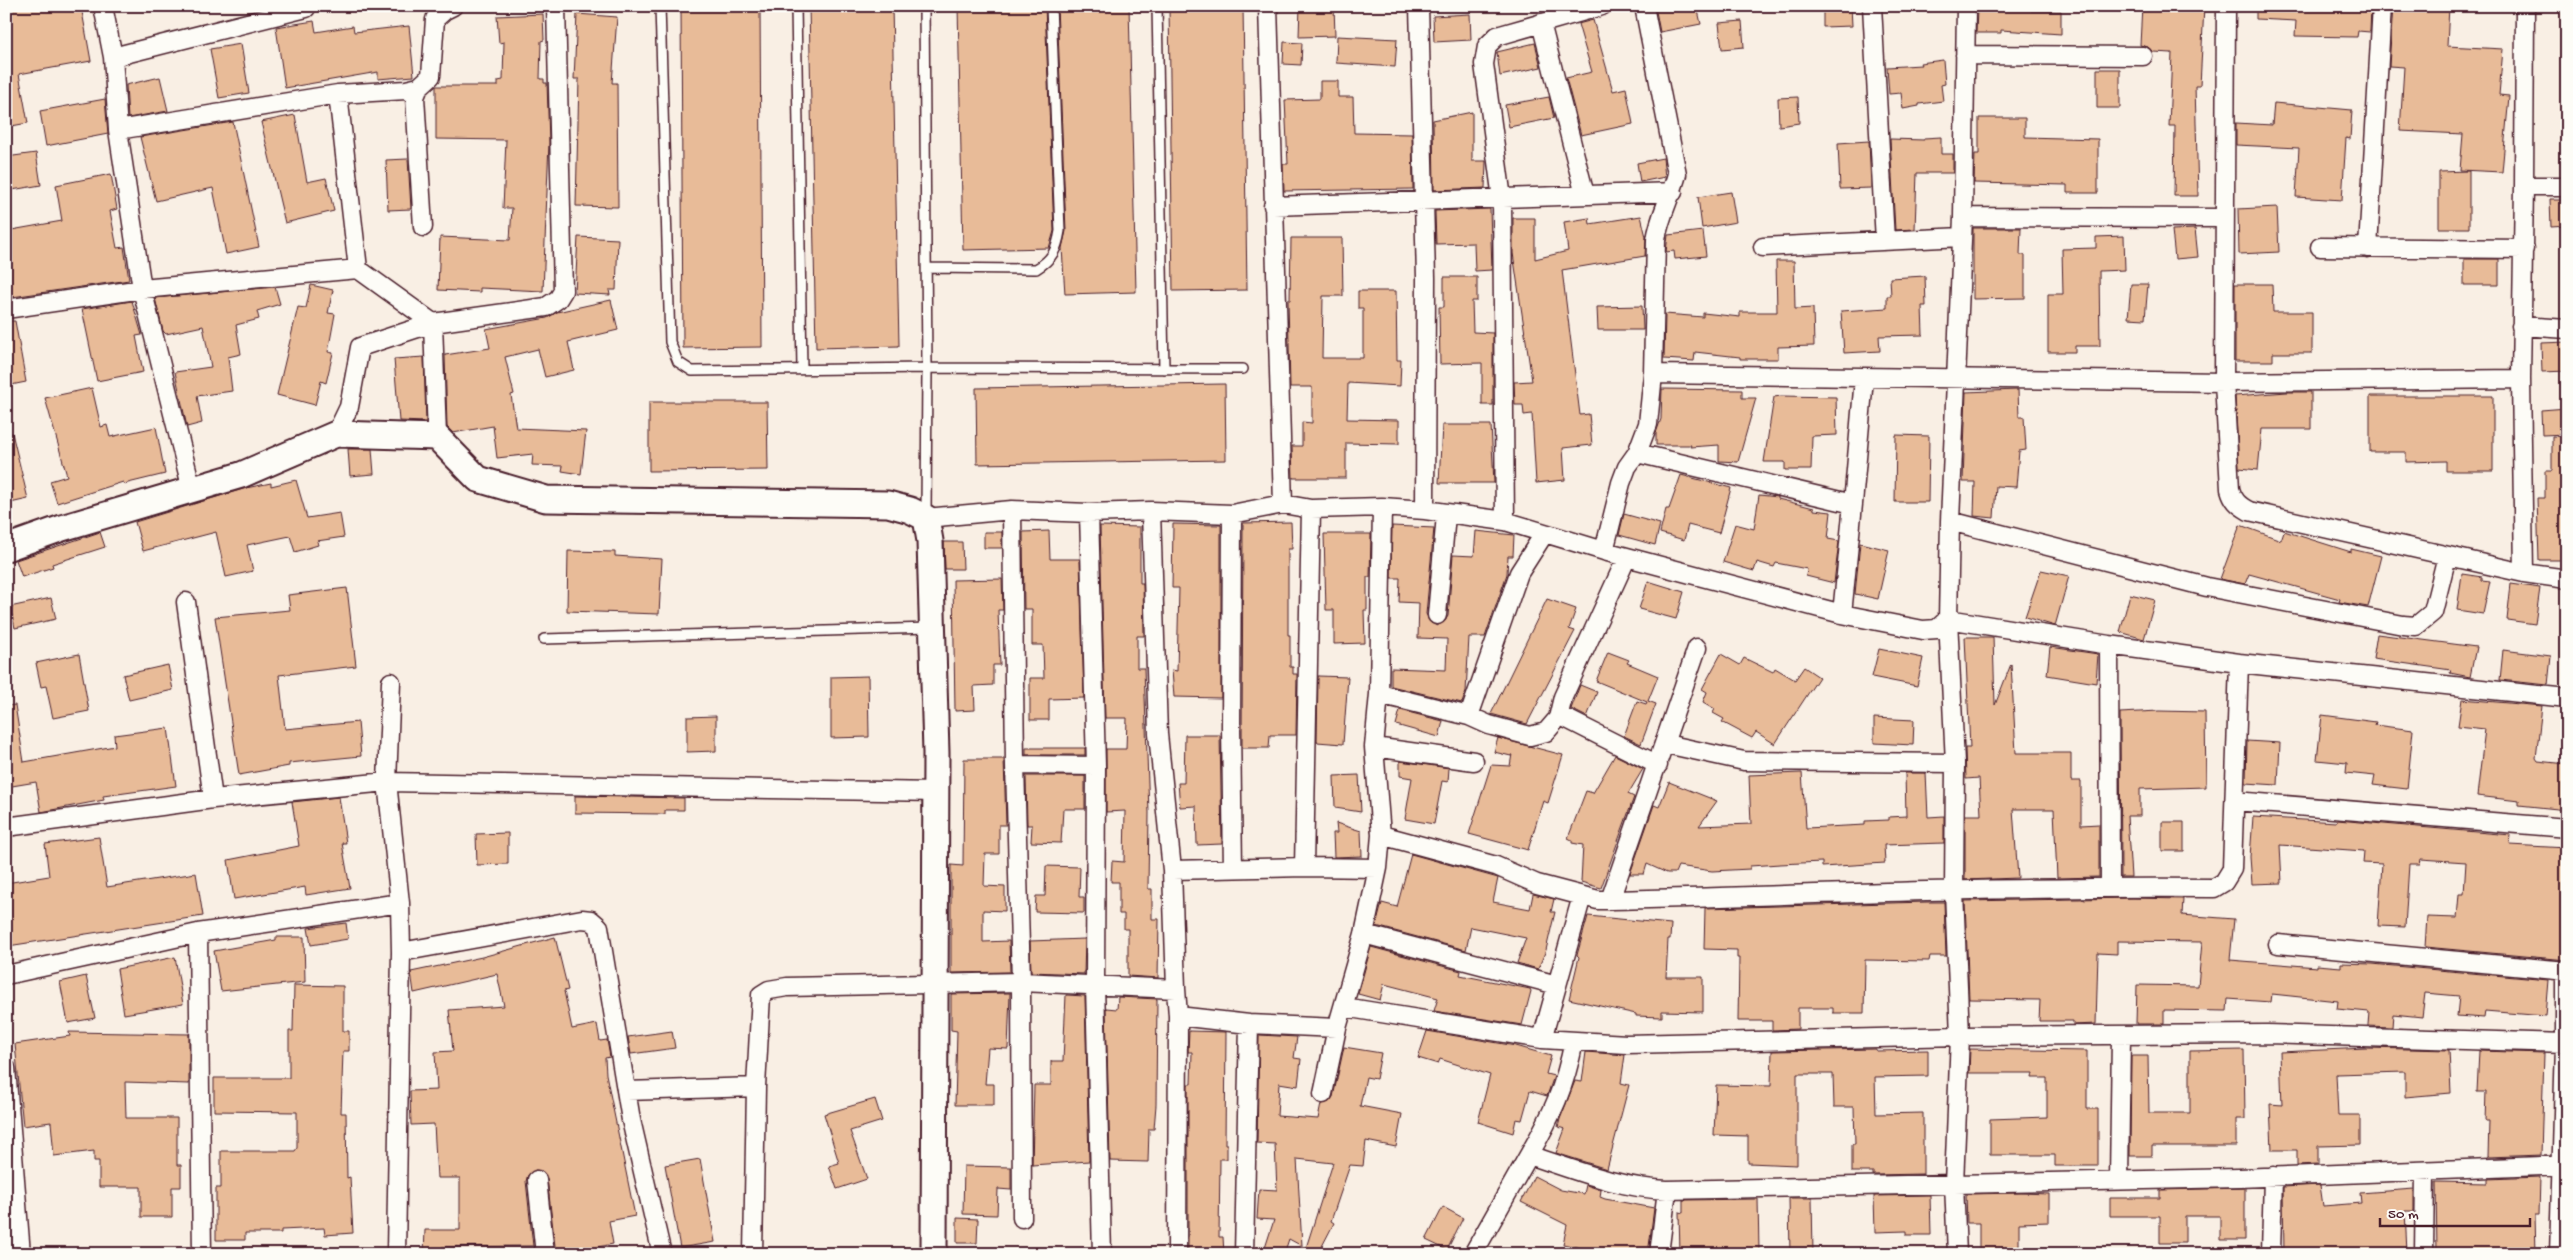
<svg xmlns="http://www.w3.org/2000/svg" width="2573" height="1260" viewBox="0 0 2573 1260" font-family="'Gochi Hand',sans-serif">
	<rect width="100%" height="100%" fill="#f9efe4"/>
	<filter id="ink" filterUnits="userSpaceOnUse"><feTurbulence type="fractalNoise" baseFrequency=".02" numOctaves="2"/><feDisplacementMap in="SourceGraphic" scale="10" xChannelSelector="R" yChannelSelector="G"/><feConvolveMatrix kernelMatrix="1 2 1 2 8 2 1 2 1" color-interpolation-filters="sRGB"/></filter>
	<g filter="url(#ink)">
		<!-- building -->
		<path fill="#e8bb98" stroke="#4a1f2b" d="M6,6H81L91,61L19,74L28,123L6,127Z
			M681,6H760L762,347L683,348Z
			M809,6H892L899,346L816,348Z
			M958,6H1045L1054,231L1049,248L963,250Z
			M1057,6H1129L1136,292L1065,294L1062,248L1066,231Z
			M1169,6H1243L1247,290L1173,291Z
			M1300,6H1334L1335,36L1299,37Z
			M1655,6H1697L1701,24L1660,32Z
			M1823,6H1851L1852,26L1823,27Z
			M2007,6H2031V11H2061V34L2001,30V33H1976L1977,9H2007Z
			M2142,6H2204L2200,86H2195L2198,196H2174L2175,126H2169L2172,53L2153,52L2148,47L2140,45Z
			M2256,6H2371L2370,32L2358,31L2357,37L2295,36L2296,21L2256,19Z
			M2393,6H2449L2447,46L2503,49L2499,95L2509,96L2502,172L2460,170L2463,134L2400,131L2404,67L2389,66Z
			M543,14L544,40L541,41L540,79H544V83H547L549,142L543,291L480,288V292L438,290L440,237L510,240L512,208H503L506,140L436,139V86H498V81L503,80L504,42L499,43L497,16Z
			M577,14L617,17L612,83H617L618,207L576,206L579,79H574Z
			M1470,14L1471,40L1434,42L1433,16Z
			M1593,20L1613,91L1626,88L1633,124L1581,135L1566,78L1592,72L1578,24Z
			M314,21L316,32L353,26L354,32L409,26L414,76L378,79V72L285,88L276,27Z
			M1742,21L1744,47L1722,49L1719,23Z
			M1337,36L1397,39L1395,67L1336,63Z
			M1284,42L1302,43L1301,65L1283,64Z
			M1535,43L1541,67L1500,76L1497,52Z
			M241,44L249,93L219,98L210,49Z
			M1943,60L1945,84L1941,85L1943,101L1919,104V106L1903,109L1901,93L1889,94L1887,67L1921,65L1920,63Z
			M2097,69H2120V108H2097Z
			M160,77L168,111L128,118L126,85Z
			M1320,81H1338V97H1353L1354,133L1412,134L1413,189L1284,191L1283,164H1288L1285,100L1320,99Z
			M1549,97L1554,118L1509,127L1505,105Z
			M1798,97L1799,123L1779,126L1778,98Z
			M105,99L108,134L46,146L40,111Z
			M2274,103L2352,110L2350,139L2346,138L2342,200L2296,197L2299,148L2236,145V123L2272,125Z
			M1472,112V161H1486L1485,188L1434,190L1433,120Z
			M295,115L307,182L326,178L334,211L285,223L261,122Z
			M1979,118H2025V137L2098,139V193H2067V185L1974,183L1975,154H1979Z
			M233,122L259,247L226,254L213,188L156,201L140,137Z
			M1941,137V154H1953V173H1917L1915,229L1895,230L1890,139L1924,140V138Z
			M1869,141L1871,188L1840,189L1838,143Z
			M36,153L41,185L6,191V157Z
			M1663,158L1665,177L1640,182L1637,163Z
			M408,159L411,209L388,210L386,160Z
			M2469,171V228H2439V172Z
			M111,174L117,209L110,211L117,248L124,247L129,280L12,297L6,274V231L62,221L56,185Z
			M1731,192L1736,222L1702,228L1698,197Z
			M2550,199H2567V226L2551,227Z
			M2277,207L2279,252L2239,254L2238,209Z
			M1490,209L1492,270L1475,271L1474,243L1436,244L1435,211Z
			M1641,216L1646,237L1645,256L1562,270L1580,415L1589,414L1592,445L1563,448L1565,480L1536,483L1532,414L1524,415L1523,405H1515L1514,382L1532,381L1513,253V218H1535V259L1568,251L1564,222L1589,218L1590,224Z
			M1973,228H2021L2020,255H2025V298L1973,299Z
			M2195,229L2198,257L2175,259L2172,230Z
			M1703,231L1706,256L1675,259L1674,251L1666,252L1668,235Z
			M2124,236L2125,270L2099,271L2100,346H2075V352H2048V294H2063L2062,249L2096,248V237Z
			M578,237L618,239L616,290H609L610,295L575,293Z
			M1291,238H1342L1343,296H1323L1322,358H1363V308H1358V291H1396L1397,360H1401L1400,386L1348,383L1347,419L1399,420V444L1346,443V478H1293L1292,446H1302V422L1312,423V387H1290L1288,300H1290Z
			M2464,259H2499V285H2464Z
			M1776,261H1794L1795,309L1813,308L1814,346L1778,347V359H1740V357L1695,352L1694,361L1664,359L1665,314L1703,317V313L1740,317V312H1777Z
			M1925,276L1926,306H1922L1923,335L1879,336L1880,351L1844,353L1841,311L1887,308V296H1891L1890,278Z
			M1444,277H1477V301H1472L1473,332L1493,333V405H1482V363L1440,364L1439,307H1444Z
			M2131,284H2148L2145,319L2128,318Z
			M2235,284H2272L2273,312H2312V353H2273V361H2235Z
			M311,285L333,290L328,313L335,314L328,352L333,353L326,383L321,381L315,405L277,395L298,307L306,308Z
			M275,287L280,304L257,311L259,319L236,325L241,354L228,357L232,391L197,396L202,423L187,427L175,372L211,367L203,326L166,334L163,331L155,298Z
			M611,300L618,330L568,342L574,370L545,377L538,349L505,357L514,394L511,395L516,428L586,431L581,474L562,471L563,466L532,465L533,454L497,458L493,426L453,433L447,427L445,355L490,348L486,329L547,318L557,312Z
			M132,301L142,335L136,336L143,372L97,381L82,309Z
			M1642,306L1643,330H1598L1597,307Z
			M6,321H15L26,382L6,386Z
			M2567,342V371L2542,372L2541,343Z
			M424,357L426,422L399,421L394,359Z
			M1225,384L1226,460L977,464L976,388Z
			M92,388L101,427L107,425L110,437L156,427L165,474L124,484L123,482L57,503L50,481L67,476L45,398Z
			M1662,389L1742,390V398H1756L1738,462L1719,461V445L1690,447L1691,445H1656V433L1661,419Z
			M2018,390L2019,417H2024L2026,450L2019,451L2016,487L1996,486L1994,518L1974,516L1975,482H1963L1966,392Z
			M2287,392H2311V429H2262L2258,470L2239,468L2235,396Z
			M1781,396L1836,397L1837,435L1812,436L1811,470H1785V462H1764L1774,397Z
			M2370,396H2493V471H2446V461L2406,462V452H2370Z
			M649,402H767L768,470L649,471Z
			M2567,408V434L2542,435L2541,410Z
			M1442,425H1491L1494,483H1439Z
			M12,433L28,499L6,504V434Z
			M1896,435L1929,436L1928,502H1895Z
			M2552,436L2567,437V560H2539L2537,498H2545V471H2552Z
			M348,449H372L374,474L350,476Z
			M1681,475L1731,488L1719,533L1688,525L1684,540L1660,533L1666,509H1669Z
			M296,480L307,518L340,513L344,537L317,541L318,545L295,552L290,536L247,545L253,571L226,577L216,532L143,551L135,522L246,488L271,483V486Z
			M1759,495L1778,497V499L1814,508V510L1831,512L1828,539L1839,541L1834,583L1806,576L1807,569L1776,563L1774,567L1757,562L1754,571L1723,562L1735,524L1754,529Z
			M1624,514L1660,524L1655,545L1619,535Z
			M1291,522L1292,549H1288V635H1290V667H1293V674H1297L1296,735H1270L1269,748H1242L1243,523Z
			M1173,524L1221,525V698L1174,697L1172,670L1177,671L1179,588H1172Z
			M2240,525L2281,540L2284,531L2351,552V549L2381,556L2368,607L2339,602L2340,599L2249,574L2245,584L2220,579Z
			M1100,526L1140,527V583H1143L1144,636H1137V668H1144L1149,813L1148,889H1152V919H1159L1158,978L1128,976V929H1124V914H1119V882H1111L1112,861L1124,862L1125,811L1106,812V749H1126L1127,718H1105Z
			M1392,526L1434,528L1426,614L1431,623L1437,626L1445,621L1448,616L1453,555L1474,556L1476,531L1514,535L1513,556H1508L1507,574L1485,637H1469L1466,692L1462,703L1391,686V668L1446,670L1447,639L1418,638L1419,603L1399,602L1400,578H1391Z
			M1049,531L1050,559H1080L1084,698L1049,699V720H1030V678H1044L1043,645H1032V609H1024L1023,532Z
			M100,532L105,547L52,564L53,567L22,577L16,560Z
			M984,532H1002V548H984Z
			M1324,534H1371L1370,577H1367V610H1364L1365,643L1334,644V610H1326Z
			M944,542H962L963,569H945Z
			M1860,543L1889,550L1878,599L1855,594Z
			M568,551L615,552V556L662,559L659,614L567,611Z
			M2041,570L2069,576L2055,626L2025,617Z
			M2462,574L2482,577V580L2490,581L2483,614L2457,610Z
			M1002,579L1003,610H998L1000,665H993V685L974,686L975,710L955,711L953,580Z
			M1648,581L1684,592L1676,619L1639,609Z
			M2511,584L2540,588L2535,624L2507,620Z
			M347,588L356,666L279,675L285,729L358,722L361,756L289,763V766L239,775L215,617L290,610L288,595Z
			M2130,594L2155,600L2144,639L2120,632Z
			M51,598L56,619L15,628L10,607Z
			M1547,599L1576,609L1569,629L1575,631L1527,724L1491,714Z
			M2377,634L2476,647L2470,677L2450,673L2451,670L2373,659Z
			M1965,637H1993L1995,705L2011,664L2016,753H2071V781H2081V825L2099,824V877L2057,878L2054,809H2013L2018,878L1965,880V815H1981L1979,778L1966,779L1965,748H1970Z
			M2050,647L2098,654L2096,683L2047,675Z
			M1879,649L1923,658L1917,686L1872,677Z
			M2503,650L2551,656L2548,685L2500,680Z
			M1608,652L1629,660L1627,663L1658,676L1648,701L1656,704L1641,744L1624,736L1637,701L1646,704L1647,702L1596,681Z
			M79,654L89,711L53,718L46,686L41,687L36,663Z
			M1721,654L1740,665L1744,658L1773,672L1775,668L1795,680L1804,667L1819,677L1775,744L1756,732L1752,738L1722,722L1724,719L1713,713L1715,709L1703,702L1707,692L1702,689Z
			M168,665L173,690L129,700L123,675Z
			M868,676L869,737L831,738V677Z
			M1318,676L1348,677L1343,744L1317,742Z
			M1580,685L1597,692L1587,717L1571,709Z
			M2462,699L2542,706L2536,758L2538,761L2567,764V810L2519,805V801L2477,796L2485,729L2458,726Z
			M15,705L24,762L115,746L114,735L168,728L176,786L103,796L104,800L41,812L36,782L6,787V706Z
			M1400,710L1443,721L1439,737L1396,725Z
			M2159,711L2205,712L2206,787L2140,789V816H2127L2131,877H2121L2120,713Z
			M2322,715L2376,722L2375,725L2413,730L2407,789L2373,785L2375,776L2346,773L2347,763L2317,760Z
			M716,716V751L687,752V717Z
			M1874,718L1914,720L1913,745L1874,743Z
			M1185,735H1220L1222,844L1197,845L1196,806L1180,807L1178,783H1184Z
			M1498,738L1563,755L1548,803L1543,801L1528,850L1469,834L1491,765L1510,766L1512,754L1511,756L1494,752Z
			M2247,741L2280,743L2278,785L2246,783Z
			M1026,748H1085V755H1026Z
			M1615,755L1643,769L1628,794L1634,797L1601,888L1581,882L1583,845L1572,843V840L1568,838L1586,791L1593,793Z
			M964,759H1004L1006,825H999V854H985L984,886L1005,887V911L983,910V942L1009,941L1010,972L951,973V865L963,866Z
			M1400,761L1449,768L1448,782L1442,781L1434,824L1405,819L1412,778L1400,776Z
			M1802,773L1806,828L1865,825V821L1889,820V817L1906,816L1905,773H1926L1928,817L1944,816V843L1884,845L1885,863L1822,867V862L1780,864L1750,866V869L1712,871L1678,866L1675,873H1667L1647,864L1644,874H1630L1654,805L1659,807L1669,782L1717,801L1699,826L1751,824L1749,775Z
			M1359,775L1361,812L1335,808L1334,776Z
			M1026,776H1085V809H1063L1061,843L1031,842L1032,825H1027Z
			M575,796L684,798V810H665V814L575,813Z
			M339,797L346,843H342L350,888L306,895L305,887L234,899L228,860L299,846L292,802Z
			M2253,817L2336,822L2337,820L2511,835L2510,845L2567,848V960L2425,947L2427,917L2457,918L2459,894H2464L2466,862L2421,859L2420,864H2409L2405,927L2378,926L2382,864L2363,863L2364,851L2280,845L2282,883L2252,884L2250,857Z
			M2162,822H2184V851H2162Z
			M1336,823L1361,831L1362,856L1334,857L1333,833H1337Z
			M508,833V864L477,865L476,834Z
			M99,837L107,887L196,873L203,916L8,946L6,883L49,876L45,844Z
			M1411,854L1498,878L1493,902L1530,909L1533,894L1554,899L1551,912H1555L1546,950L1538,969L1517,963L1526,938L1471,927L1466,950L1376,926L1382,903L1397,907Z
			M1046,866L1080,867L1079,897H1084V913L1035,912L1036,896H1045Z
			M2132,898L2183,899L2182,915L2234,919L2230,960L2317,967V965L2341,967V963L2372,964L2548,980L2545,1016L2485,1011L2484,1018L2457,1016L2459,996L2425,993L2422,1017L2393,1014L2392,1027L2368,1026L2369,1012L2337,1009L2338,1001L2272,994L2271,1002L2228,999L2227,1011L2164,1010V1024H2136L2137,985L2198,986L2202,942L2117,941V954L2098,953L2096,1024L2073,1025V1021H2039L2040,1000L1969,999L1965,901Z
			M1928,902H1944L1946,956H1930L1929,961L1865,960L1864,1013H1833V1008H1798V1029L1772,1030V1021H1738L1739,958H1737V950L1704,949L1705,908Z
			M1588,916L1671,924L1670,939H1668L1666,977H1703V1012L1662,1011V1017L1636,1016V1014L1569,999L1579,957L1577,955Z
			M346,923L348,939L311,945L308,928Z
			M276,937H304L305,982L221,991L214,951L276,940Z
			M555,937L568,990L564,991L572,1029L597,1024L600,1041L607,1040L610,1057L605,1058L606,1074L635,1216L609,1221L613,1244L577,1251L578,1254H558L555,1246L547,1178L542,1171L535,1170L528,1175L526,1181L533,1246L442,1247V1254H424L425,1230H460V1178H437L434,1124L411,1125L410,1091L437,1090L435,1052L453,1051L449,1010L504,1006L497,974L414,993L411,972L482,957Z
			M1085,939L1084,974L1031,972L1030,941Z
			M1371,947L1461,971L1460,975L1530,989L1531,991L1522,1025L1434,1011L1438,998L1384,984L1380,1000L1358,994Z
			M175,957L183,1004L124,1014L117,969Z
			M86,976L95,1018L68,1023L60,982Z
			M294,985L343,986V1031H349V1051H343L341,1113H346L347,1178L350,1177L353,1233L325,1235L324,1228L281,1230V1233H245V1240H216V1188H221V1151H295L297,1148V1112L214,1111V1078H289V1031H293Z
			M1010,993L1008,1049L988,1048L985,1084H994V1105H955L957,1031L951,1030V994Z
			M1066,995L1085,996L1089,1161L1032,1165L1034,1085H1051V1061H1063Z
			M1118,997L1157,999L1156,1105L1154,1129H1149L1148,1162L1110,1161L1106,1008L1117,1009Z
			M672,1031L675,1048L631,1054L628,1037Z
			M1189,1031L1226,1032L1225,1144H1227V1159H1220L1219,1237H1223L1224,1254H1188V1084H1191L1192,1052H1188Z
			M1427,1031L1516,1046L1551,1056L1546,1074L1554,1076L1547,1096L1530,1091L1522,1120L1516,1119L1513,1133L1478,1122L1490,1075L1440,1059L1438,1064L1418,1058Z
			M69,1032L189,1034V1084L125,1082L126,1118H177V1165H181V1187H172V1217H141V1187H99V1161H94V1151L54,1156L51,1122L23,1126L15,1044L70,1036Z
			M1259,1035L1297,1037L1294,1058L1301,1059L1298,1086L1279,1083L1277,1116L1318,1119L1321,1104L1329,1102L1333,1097L1344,1047L1381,1053L1376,1079L1366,1077L1360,1106L1402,1114L1396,1147L1366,1141L1363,1166L1350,1165L1331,1221L1334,1223L1318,1254H1304L1333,1163L1297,1159L1302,1246L1289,1239L1284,1254L1265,1248L1274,1220L1257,1219L1259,1189L1277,1190L1275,1144L1257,1143Z
			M2366,1048L2449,1050L2451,1093L2405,1097V1072L2336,1074L2338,1115H2360V1145L2318,1146V1164L2297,1165V1150H2272L2270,1104L2282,1105L2280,1052Z
			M1876,1049V1051L1928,1050V1076L1875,1077L1876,1114L1923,1113V1174L1873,1175V1172H1852V1144H1855L1854,1107H1834L1833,1074H1797V1165L1748,1163V1136L1714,1135L1716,1085L1771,1086L1772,1051Z
			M1970,1049L2087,1051V1109H2098V1166H2055V1155H1990V1119L2047,1117V1078H2032L2033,1073H1969Z
			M2244,1050L2245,1119H2236V1146H2152V1156H2130L2131,1056H2148L2149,1113H2190V1051Z
			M2479,1051L2544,1053L2541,1155L2488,1157L2489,1121H2485L2486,1092H2477Z
			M1586,1052L1625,1055L1621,1083L1629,1085L1607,1169L1556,1153L1565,1129L1558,1127L1560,1119L1575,1081L1582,1082Z
			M875,1099L882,1121L850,1131L867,1179L837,1189L829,1166L839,1163L824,1114Z
			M700,1159L715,1242L680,1248L665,1165Z
			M964,1166L1011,1167V1190L998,1189L997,1215L963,1214Z
			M1534,1176L1561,1190L1584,1194L1586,1185L1601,1190L1600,1197L1605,1199L1654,1208L1648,1254H1609L1563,1244L1567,1225L1521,1202Z
			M2540,1177L2539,1215H2535L2536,1254H2437L2436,1182L2488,1183V1179Z
			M2320,1185L2323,1206L2361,1203L2360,1193L2414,1189V1211H2405L2407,1253L2284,1254L2283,1187Z
			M2245,1188V1240H2220V1216H2185V1243H2160V1216H2110V1198H2160V1190Z
			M2021,1193L2049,1194V1222L2019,1223V1252L1979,1253V1223H1967L1966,1194Z
			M1930,1195L1931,1235H1906V1231L1875,1232L1874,1196Z
			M1789,1198H1812L1813,1254H1790Z
			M1758,1199L1759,1252L1680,1254L1679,1212L1683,1213V1200Z
			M1443,1207L1463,1218L1447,1250L1426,1240Z
			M957,1218L978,1219L977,1243H957Z"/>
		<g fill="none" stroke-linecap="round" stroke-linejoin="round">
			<!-- lane casing -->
			<g stroke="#4a1f2b" stroke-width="12">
				<path id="lane" d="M660,6L670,342L678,362L692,371L927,368L926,515
					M796,6L802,369
					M924,6L927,368L1243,369
					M1157,6L1164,369
					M927,268L1036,269C1053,259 1057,249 1060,231L1051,6
					M544,639L930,628"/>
			</g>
			<!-- street casing -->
			<g stroke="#4a1f2b" stroke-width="21">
				<path id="street" d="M103,6L113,57L118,130L142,289L192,490
					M1268,6L1283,504
					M1419,6L1426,278L1425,510
					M1872,6L1885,241
					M2226,6L2224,382L2521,379L2524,186
					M2525,6L2524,186H2567
					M1541,23L1585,195
					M1965,55L2143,56
					M113,57L306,8V6
					M419,87L415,97L423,227
					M338,94L358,269
					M118,130L338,94L406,90L419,87L431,76L435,19L445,10L453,6
					M1273,206L1673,192
					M1963,217L2223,218
					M1763,247L1962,237
					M2320,247L2524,249
					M2368,248L2382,6
					M6,309L142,289L358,269L433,323
					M433,323L437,437
					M2521,326L2567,329
					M1653,374L2224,382L2230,489C2233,500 2238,505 2249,511L2524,573
					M2521,379L2524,573L2567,579
					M336,434L349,407L360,347L433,323L546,307L558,299L563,291L556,6
					M1637,453L1853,504L1842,614
					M1853,504L1864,378
					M1012,510L1015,765
					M1151,511L1158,734L1172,870
					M1089,513L1096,766L1095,985L1102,1254
					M1232,514L1231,727L1233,868
					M926,518L1012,510L1089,513L1151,511L1232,514L1283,504L1311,509L1382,507L1425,510L1505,521L1604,551L1842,614L1923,630L1937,629L1948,619L1950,521L1963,217L1966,6
					M1505,521L1502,199L1484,64L1487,46L1497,36L1602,6
					M1950,521L2207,587L2403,625L2416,626L2433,612L2447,556
					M1604,551L1621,483L1627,467L1637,453L1648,424L1653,374L1656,240C1659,217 1671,197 1677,174L1644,6
					M1627,557L1563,697L1558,718L1563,717L1658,765
					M186,602L213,799
					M1437,615L1446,515
					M2109,645L2110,887
					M2239,663L2567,698
					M391,682L387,782L400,903L401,952L396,1254
					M1379,694L1469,716L1489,725L1530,736L1546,732L1558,718
					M1469,716L1519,573L1544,534
					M1666,744L1744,761L1955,763
					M1374,747L1474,761
					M2235,801L2567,828
					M6,827L213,799L387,782L936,792
					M1381,835L1496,866L1537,884L1598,900H1610C1811,895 2012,886 2214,888L2224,882L2232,869L2239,663L2109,645L1948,619L1955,763L1954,891L1960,1036L1954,1184L1957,1254
					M1304,867L1311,509
					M1610,900L1697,648
					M198,933L202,1254
					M1364,934L1557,985
					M2278,944L2567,971
					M401,952L582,919L591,920L599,927L631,1120L662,1254
					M6,975L198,933L400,903
					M1176,989L1172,870L1304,867L1378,868
					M1344,1007L1542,1039L1627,1044L1960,1036L2267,1034L2565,1043
					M1542,1039L1582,896
					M6,1068L21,1254
					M756,1087L761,995L769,990L787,987L1021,982L1176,989L1178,1016L1249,1024L1337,1028
					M626,1091L756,1087L753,1254
					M1323,1094L1337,1028L1364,934L1378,868L1381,835L1374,747L1379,694L1382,507
					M1529,1155C1552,1115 1565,1087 1574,1041
					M537,1180L545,1254
					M2119,1180L2121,1037
					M1022,1218L1021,982L1015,765L1096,766
					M1177,1254L1178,1016
					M1244,1254L1249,1024
					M1473,1254L1529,1155C1575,1170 1619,1188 1667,1190L2239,1178L2567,1165
					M1659,1254L1667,1190
					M2271,1254L2273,1176
					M2424,1254L2425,1172
					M2559,1254L2565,1043V971"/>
			</g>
			<!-- secondary casing -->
			<g stroke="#4a1f2b" stroke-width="29">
				<path id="secondary" d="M6,548L62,528L241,475L336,434L437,437L478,479L546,499L888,504L910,510L926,518L930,541L936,753L934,1254"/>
			</g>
			<!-- lane -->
			<use href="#lane" stroke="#fdfcf7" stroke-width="9"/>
			<!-- street -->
			<use href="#street" stroke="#fdfcf7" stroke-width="18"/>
			<!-- secondary -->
			<use href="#secondary" stroke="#fdfcf7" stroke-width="25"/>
		</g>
	</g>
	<!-- margin -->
	<rect width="2573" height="1260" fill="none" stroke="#fdfcf7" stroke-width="25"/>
	<rect x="12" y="12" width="2548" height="1235" fill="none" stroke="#4a1f2b" stroke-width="2" filter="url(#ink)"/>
	<!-- scale -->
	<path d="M2380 1218v8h150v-8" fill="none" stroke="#4a1f2b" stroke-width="2.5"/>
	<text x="2388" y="1218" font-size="15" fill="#4a1f2b" stroke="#fdfcf7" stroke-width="4" paint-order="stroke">50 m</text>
</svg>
